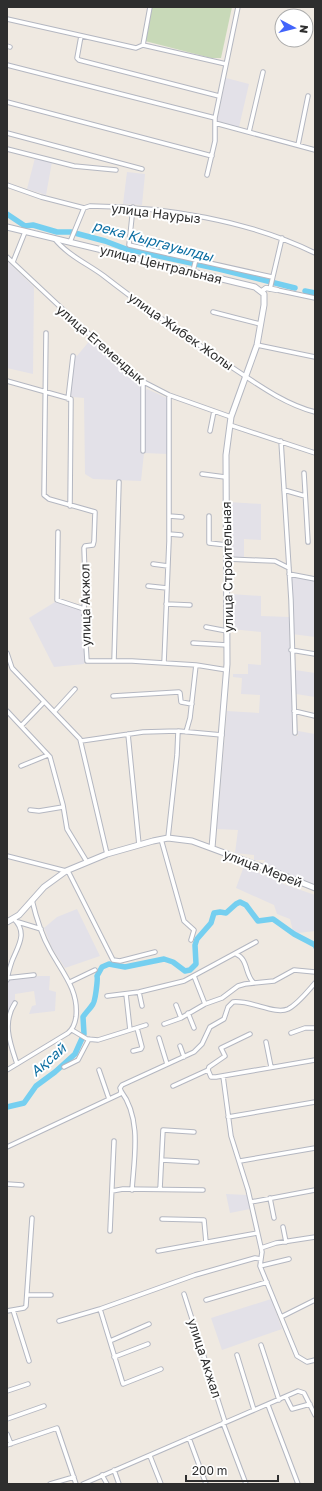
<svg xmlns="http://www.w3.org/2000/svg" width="322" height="1491" viewBox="0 0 322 1491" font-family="'Golos Text',sans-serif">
	<rect width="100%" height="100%" fill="#efe9e1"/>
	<!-- industrial -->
	<path fill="#e3e1e8" d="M226,78L249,84L239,127L217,121Z
		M35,158L52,162L46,195L27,189Z
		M127,172L145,174L142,205L123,204Z
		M7,261L34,287L33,374L7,368Z
		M91,339L131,376L142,384L141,453H144L145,391L147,389L167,398L168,454L144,453L141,481L93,479L85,474L84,398L73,397L70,395L74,354L77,356Z
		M229,502L261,504V540L244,539V559L230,558Z
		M291,576L315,581V637L292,634Z
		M231,594L261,596V616L289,617L293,735L298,736V731L315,734V884L263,864L265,860H254V855L235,853L238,830L217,829L227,711L259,713L260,695L241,694L242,678L233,677V674H248V664L261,665V632L231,629Z
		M55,602L82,610L85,661L84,664L54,667L29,618Z
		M295,670L315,673V697L296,694Z
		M244,866L286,885L315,895V931L298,933L293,931L290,919L277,914L274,905L236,888Z
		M77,909L100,956L65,968L52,948L44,928L57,917Z
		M39,976H50L49,990L56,992L55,1011L29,1014L32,1006L36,1005L34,991L15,994V1001L11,1006L7,1017V984L10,980Z
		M226,1194L247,1195L250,1209L230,1213Z
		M271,1299L282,1329L222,1350L211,1318Z"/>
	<!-- cemetery -->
	<path fill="#c8d9b8" d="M152,7H232L221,58H211L145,41Z"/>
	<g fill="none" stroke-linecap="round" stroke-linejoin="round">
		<!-- stream -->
		<path stroke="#75cff0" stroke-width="1" d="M313,945L315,951"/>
		<!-- river -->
		<path stroke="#75cff0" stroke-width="5.5" d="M7,214L25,226L33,225L57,232H71L105,241L126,249L219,269L295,288
			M305,291L315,293
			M7,1107L24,1103L36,1086L55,1072L75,1054L84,1034L83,1017C86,1012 90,1009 93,1004C95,1003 98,979 97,976L102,967L109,964L125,967L164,959L173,962L185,971L190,970L196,964L195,945L197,939L211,923L214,913L220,912L226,913L236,904L240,902L246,905L258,921L273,919L294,934L315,945"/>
		<!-- minor casing -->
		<g stroke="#b4b7c1" stroke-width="5.5">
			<path id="minor" d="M7,19L136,48L143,45L226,64
				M81,36L77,58L79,60L219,96
				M143,45L150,7
				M7,46L10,47
				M7,65L215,118
				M7,102L212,156
				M215,123L315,150
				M249,132L263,72
				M7,133L142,169
				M298,145L308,96
				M7,149L74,166L116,170
				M207,175L215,141V118L238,7
				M7,185L41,197L84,208L90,206C165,207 248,220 315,253
				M133,207L129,245L272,277
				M54,238C67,255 88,264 104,276C145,308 187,337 230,366C257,384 284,404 315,412
				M70,242L84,208
				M7,257L136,378L169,395L231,417
				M13,262L25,232
				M193,271L196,259
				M270,289L282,238
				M277,290L315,298
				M213,312L260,324
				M46,333L44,495L49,499L95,512L94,541L93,545L85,546L84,548L85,576L84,614L87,661H132L196,665L227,670
				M257,345L315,357
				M7,381L71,399L70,506
				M68,399L73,356
				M230,425L315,453
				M210,431L214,411
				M281,441L291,600L295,733
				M143,451V382
				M304,473L308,542
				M202,474L225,477
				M284,490L305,496
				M169,516L182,517
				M209,516V543L227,545
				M58,532L57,600L84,609
				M169,534L181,535
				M227,559L275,561L289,568
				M153,564L168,566
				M289,574L315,579
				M148,586L167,588
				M166,604L190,605
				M206,627L227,631
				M193,643L227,645
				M291,650L315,654
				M7,653L12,668L80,739L107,854
				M114,661L119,482
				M164,663L169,541V395
				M113,696L179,692L180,693L181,702L192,704
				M7,711L50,757L63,805L67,829L87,862
				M294,711L315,716
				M54,712L75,689
				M21,726L44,702
				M186,732L190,718L196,665
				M128,734L139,845
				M81,741L143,732L178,731L222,735
				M21,766L48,755
				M30,810L39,811L63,807
				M168,838L177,755L178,731
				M161,839L184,921L194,930L191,940
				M7,856L66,871L69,873L113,960L120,961L155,952
				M18,922L41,929
				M236,954C248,959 245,974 253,982
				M194,976L205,1004
				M7,978L34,975
				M7,980C8,973 10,967 12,961C18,946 28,933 14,919
				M70,982L95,970
				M139,992L142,1006
				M126,994L130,1030
				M107,996L139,992L184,981L256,942
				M15,1003C2,1023 10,1043 17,1064
				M176,1005L181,1018
				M188,1013L194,1028
				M164,1024L181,1018L205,1004L222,998L238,986L245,984L274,981L294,970L315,972
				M72,1030L87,1039L98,1040L146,1025
				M291,1033L305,1028H315
				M250,1034L221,1048L225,1056L209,1067L208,1070L211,1077H216L315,1060
				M159,1038L167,1064
				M266,1042L271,1067
				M180,1046L184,1057
				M133,1051L141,1049L142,1047L137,1028
				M64,1067L78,1060L89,1039
				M7,1070L68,1033C73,1029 75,1024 76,1017C79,990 62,972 50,950C41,934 36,917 32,900
				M99,1070L109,1099
				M223,1076L231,1136L248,1190L262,1252L260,1266L297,1356L307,1362L315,1360
				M173,1086L208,1070
				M121,1091L120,1088L122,1085L194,1052L202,1044L210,1027L224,1019L228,1007L233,1002C251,1000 275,1015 288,1009C298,1004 307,992 315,983
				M121,1091C142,1119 134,1158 132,1190
				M228,1117L315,1102
				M7,1147L120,1094L121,1091
				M162,1160L197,1162
				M240,1161L315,1148
				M7,1184L22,1185
				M160,1189L163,1130L194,1132
				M112,1191L123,1189L203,1190
				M270,1198L274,1218
				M251,1202L315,1190
				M162,1219L204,1220L206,1242
				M283,1227L286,1242
				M110,1231L114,1141
				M261,1248L276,1243L315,1237
				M158,1251L257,1233
				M260,1266L289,1259
				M184,1294L225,1422
				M27,1295H51
				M206,1300L267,1282
				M100,1309L123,1384L161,1369
				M13,1310L29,1361
				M7,1311L24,1308L26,1306L32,1218
				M281,1317L315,1300
				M59,1321L100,1309L195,1275L255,1258L261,1259
				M110,1341L149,1324
				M261,1345L279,1400
				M237,1355L254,1410
				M114,1357L148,1344
				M7,1391L28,1384
				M286,1397L292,1409L310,1404
				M268,1405L298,1484
				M7,1419L44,1406
				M223,1423L246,1484
				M7,1434L11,1444
				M189,1438L206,1484
				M7,1445L57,1428L76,1484
				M150,1456L161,1484
				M114,1470L119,1484
				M102,1475L107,1484
				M50,1484L74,1477
				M83,1484L298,1391L304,1393L315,1415"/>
		</g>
		<!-- tertiary casing -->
		<g stroke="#b4b7c1" stroke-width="6">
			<path id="tertiary" d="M262,291L266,288L277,290"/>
		</g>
		<!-- secondary casing -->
		<g stroke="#b4b7c1" stroke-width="7">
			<path id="secondary" d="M7,227L255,287L264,294V305L257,345L231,417L226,455L227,664L212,848
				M7,922L19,915L44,887L66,871L107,854L153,841L168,838L192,841L265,868L315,888"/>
		</g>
		<!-- minor -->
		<use href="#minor" stroke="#fff" stroke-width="3.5"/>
		<!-- tertiary -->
		<use href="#tertiary" stroke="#fff" stroke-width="4.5"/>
		<!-- secondary -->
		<use href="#secondary" stroke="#fff" stroke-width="5"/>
	</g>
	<g text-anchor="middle" stroke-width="4" stroke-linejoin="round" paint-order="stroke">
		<!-- street labels -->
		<g font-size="13" fill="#2e2e2e" stroke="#fff">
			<text transform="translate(156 213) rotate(7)" y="5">улица Наурыз</text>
			<text transform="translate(161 264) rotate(14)" y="5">улица Центральная</text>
			<text transform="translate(181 331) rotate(35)" y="5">улица Жибек Жолы</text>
			<text transform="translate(101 344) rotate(41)" y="5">улица Егемендык</text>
			<text transform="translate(227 567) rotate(-91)" y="5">улица Строительная</text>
			<text transform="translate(85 605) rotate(-91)" y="5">улица Акжол</text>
			<text transform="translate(263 868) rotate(21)" y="5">улица Мерей</text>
			<text transform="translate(205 1358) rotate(72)" y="5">улица Акжал</text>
		</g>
		<!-- water labels -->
		<g font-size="14" font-style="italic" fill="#0d6fa3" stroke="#fff">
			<text transform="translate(153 241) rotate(15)" y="5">река Кыргауылды</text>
			<text transform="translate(48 1060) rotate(-41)" y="5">Ақсай</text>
		</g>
	</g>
	<!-- border -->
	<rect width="322" height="1491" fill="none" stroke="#2e2e2e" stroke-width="16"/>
	<!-- north arrow -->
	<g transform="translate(294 28) rotate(97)"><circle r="19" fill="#ffffff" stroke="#ababab"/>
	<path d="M0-3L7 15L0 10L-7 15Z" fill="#4264fb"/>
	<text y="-6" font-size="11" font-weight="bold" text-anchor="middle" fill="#2e2e2e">N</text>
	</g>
	<!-- scale -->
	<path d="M186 1475v6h92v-6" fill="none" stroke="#2e2e2e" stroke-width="2"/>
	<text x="192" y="1475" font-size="12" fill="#2e2e2e" stroke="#ffffff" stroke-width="3" paint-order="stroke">200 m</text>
</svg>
